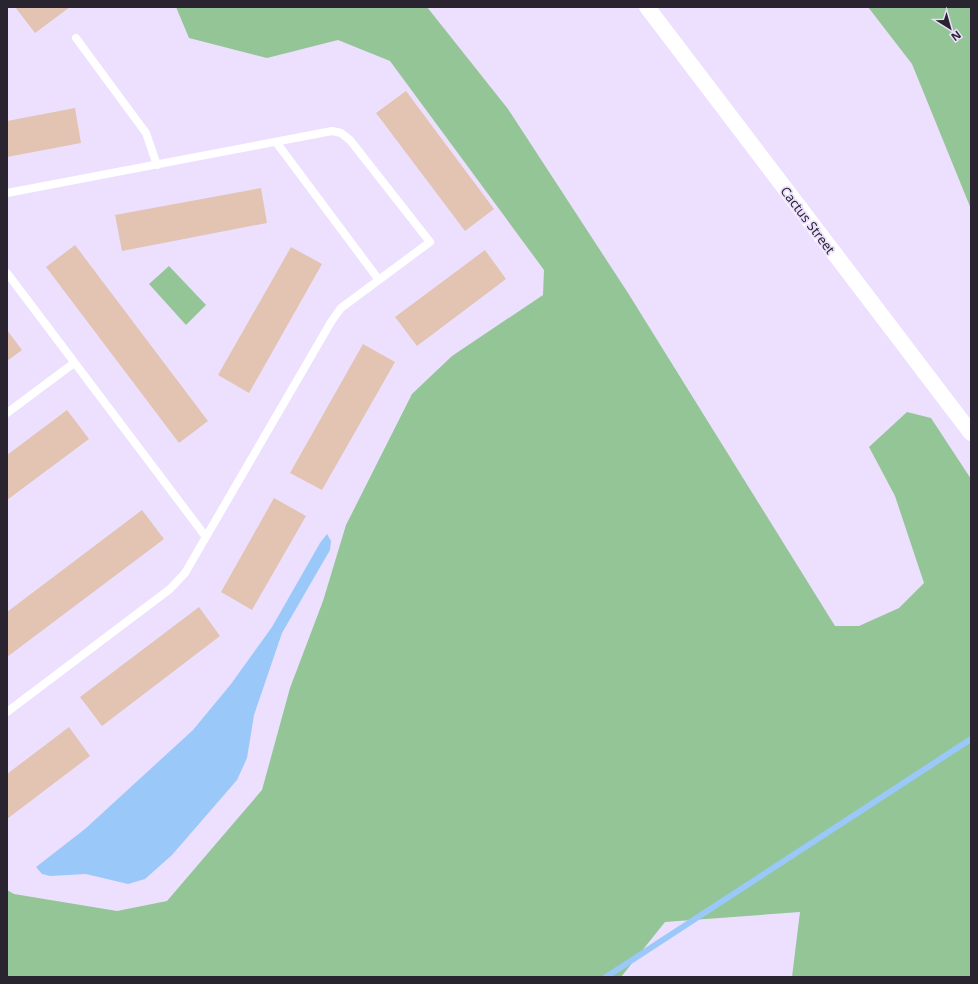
<svg xmlns="http://www.w3.org/2000/svg" width="978" height="984" viewBox="0 0 978 984" font-family="'Noto Sans',sans-serif">
	<rect width="100%" height="100%" fill="#ece0fe"/>
	<!-- green -->
	<path fill="#94c596" d="M176,7H427L508,109L628,293L835,626H859L899,608L924,583L895,496L869,447L907,412L931,418L971,479V977H792L800,912L665,922L621,977H7V890L14,894L117,911L167,901L262,790L290,688L323,601L346,525L412,394L452,356L543,295L544,270L390,61L338,40L267,58L189,38Z
		M868,7H971V209L912,64Z
		M169,266L206,305L186,325L149,284Z"/>
	<!-- water -->
	<path fill="#9ac8f9" d="M327,534L331,541L330,550L282,633L254,715L247,758L237,780L172,855L145,879L128,884L86,874L50,876L42,874L36,867L85,829L193,730L231,684L272,627L320,543Z"/>
	<g fill="none" stroke-linecap="round" stroke-linejoin="round">
		<!-- stream -->
		<path stroke="#9ac8f9" stroke-width="6" d="M606,977L971,739"/>
	</g>
	<!-- building -->
	<path fill="#e3c4b2" d="M15,7H70L35,33Z
		M406,91L494,209L465,231L376,113Z
		M75,108L81,143L7,157V121Z
		M261,188L267,223L122,251L115,215Z
		M75,245L208,421L179,443L46,267Z
		M291,247L322,264L249,393L218,375Z
		M485,250L506,279L417,346L395,317Z
		M7,330L22,350L7,361Z
		M363,344L395,362L322,490L290,473Z
		M67,410L89,439L7,500V455Z
		M274,498L306,516L252,610L221,592Z
		M142,510L164,539L7,657V612Z
		M199,607L220,636L102,726L80,697Z
		M69,727L90,756L7,819V774Z"/>
	<g fill="none" stroke-linecap="round" stroke-linejoin="round">
		<!-- service -->
		<path stroke="#fff" stroke-width="8" d="M76,38L146,133L157,165
			M276,142L379,280
			M7,193L332,131L341,133L350,140L430,242L341,308L331,322L185,573L170,589L7,712
			M7,273L206,537
			M7,413L74,363"/>
		<!-- minor -->
		<path stroke="#fff" stroke-width="16" d="M647,7L971,433"/>
	</g>
	<g text-anchor="middle" stroke-width="3.5" stroke-linejoin="round" paint-order="stroke">
		<!-- street labels -->
		<g font-size="13" fill="#29242f" stroke="#ece0fe">
			<text transform="translate(808 220) rotate(53)" y="5">Cactus Street</text>
		</g>
	</g>
	<!-- border -->
	<rect width="978" height="984" fill="none" stroke="#29242f" stroke-width="16"/>
	<!-- north arrow -->
	<g transform="translate(950 28) rotate(143)" stroke="#ece0fe" stroke-width="3" paint-order="stroke">
	<path d="M0-3L7 15L0 10L-7 15Z" fill="#29242f"/>
	<text y="-6" font-size="11" font-weight="bold" text-anchor="middle" fill="#29242f">N</text>
	</g>
</svg>
